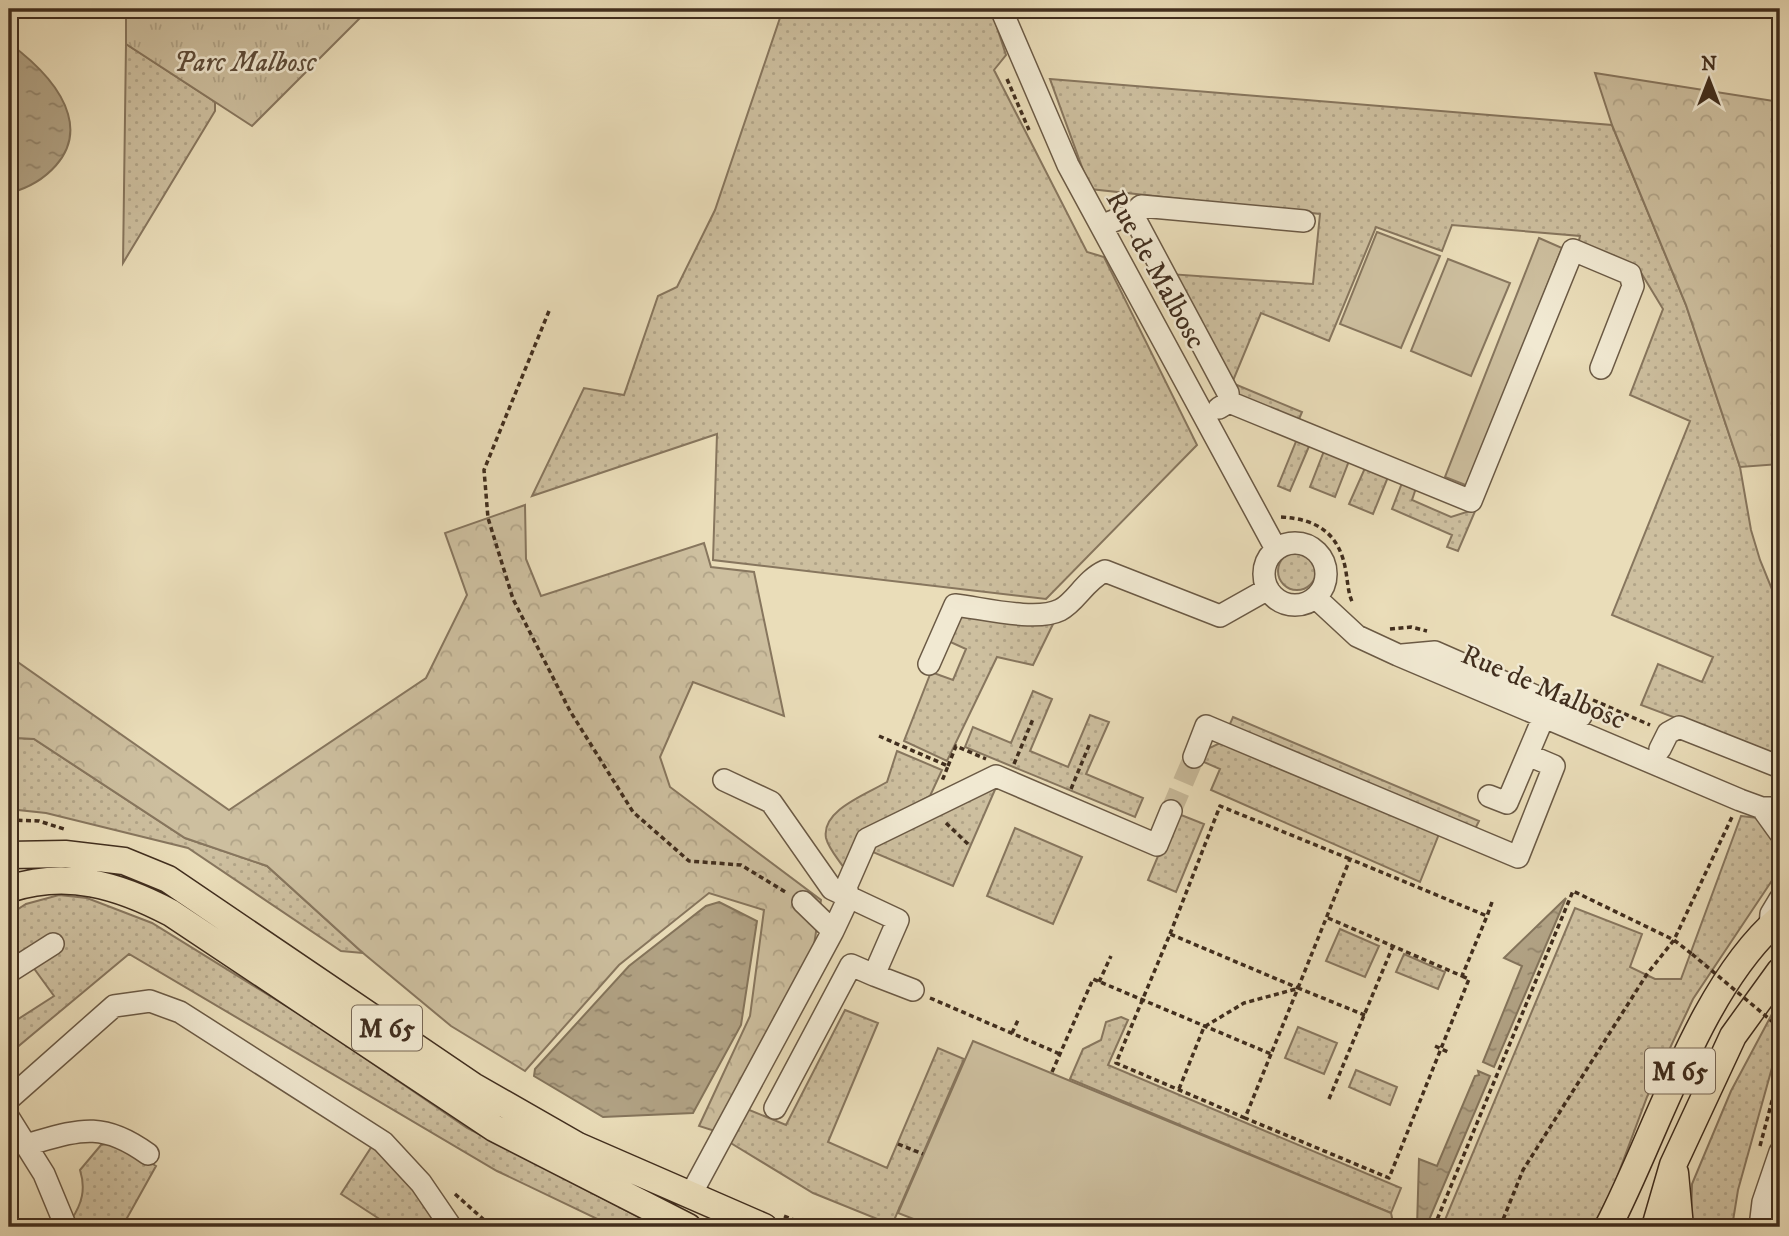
<svg xmlns="http://www.w3.org/2000/svg" width="1789" height="1236" viewBox="0 0 1789 1236" font-family="'IM FELL DW Pica',serif">
	<defs>
		<pattern id="grass-dots" width="8" height="8" patternUnits="userSpaceOnUse" patternTransform="scale(1.75)"><rect width="8" height="8" fill="#cdbf9f"/><path d="M2 2h.1M6 6h.1" fill="none" stroke="#b1a488" stroke-width="1.8" stroke-linecap="round"/></pattern>
		<pattern id="forest-crowns" width="20" height="18" patternUnits="userSpaceOnUse" patternTransform="scale(1.75)"><rect width="20" height="18" fill="#cdbf9f"/><path d="M2 6a3 3 0 1 1 6 0M12 15a3 3 0 1 1 6 0" fill="none" stroke="#b1a488"/></pattern>
		<pattern id="park-tufts" width="24" height="20" patternUnits="userSpaceOnUse" patternTransform="scale(1.75)"><rect width="24" height="20" fill="#cdbf9f"/><path d="M3 7l-1-3M5 7V3M7 7l1-3M15 17l-1-3M17 17v-4M19 17l1-3" fill="none" stroke="#b1a488"/></pattern>
		<pattern id="water-ripples" width="26" height="14" patternUnits="userSpaceOnUse" patternTransform="scale(1.75)"><rect width="26" height="14" fill="#b1a284"/><path d="M2 4q2-2 4 0t4 0M15 11q2-2 4 0t4 0" fill="none" stroke="#92846b"/></pattern>
	</defs>
	<rect width="100%" height="100%" fill="#eaddb9"/>
	<filter id="stains"><feTurbulence type="fractalNoise" baseFrequency=".00286" numOctaves="4"/><feColorMatrix values="0 0 0 0 .2 0 0 0 0 .09 0 0 0 0 .02 0 0 0 .5 -.17"/></filter>
	<radialGradient id="worn" r=".72"><stop offset=".6" stop-color="#630" stop-opacity="0"/><stop offset="1" stop-color="#630" stop-opacity=".3"/></radialGradient>
	<!-- grass -->
	<path fill="url(#grass-dots)" stroke="#87765e" stroke-width="2" d="M783,9H991L1006,55L994,70L1087,252L1104,257L1197,445L1046,599L713,560L717,434L532,496L584,388L624,395L658,296L677,287L715,210Z
		M126,44L215,102V111L123,263Z
		M1050,79L1612,125L1686,305L1740,467L1751,530L1760,560L1778,604L1780,757L1641,705L1658,664L1702,682L1713,657L1612,615L1690,421L1630,395L1663,309L1640,271L1578,245L1580,236L1452,225L1442,251L1376,227L1329,341L1261,313L1232,383L1302,412L1297,424L1238,402L1170,274L1313,284L1320,214L1090,189Z
		M1297,439L1310,444L1290,491L1278,486Z
		M1324,451L1349,461L1335,497L1310,487Z
		M1365,468L1388,477L1373,514L1349,504Z
		M1402,483L1416,488L1412,500L1451,517L1476,509L1458,551L1447,547L1452,535L1392,509Z
		M1278 571a19 19 0 1 1 38 0a19 19 0 1 1-38 0Z
		M961,612L1055,620L1033,665L997,657L947,761L904,741L931,672L953,680L966,649L946,640Z
		M1033,691L1052,699L1030,751L1068,767L1090,715L1109,722L1086,774L1143,798L1135,817L965,747L973,727L1011,743Z
		M1233,717L1479,821L1474,831L1229,726Z
		M17,738L34,739L185,838L267,866L363,953L341,951L188,848L46,813L9,809V749Z
		M1220,743L1439,834L1420,882L1211,790L1220,769L1197,759L1203,751Z
		M897,751L942,770L930,796L864,831L846,871C840,861 829,850 826,838C821,810 867,794 887,782Z
		M997,785L953,886L868,850Z
		M1176,813L1204,824L1176,892L1148,880Z
		M1741,816L1758,818C1774,840 1779,846 1777,873L1693,999L1647,1097L1613,1188L1593,1226L1442,1227L1575,908L1642,934L1630,967L1655,979H1681Z
		M1015,828L1082,857L1053,924L987,896Z
		M59,895L87,898L152,923L309,1020L467,1128L658,1227H614L497,1171L129,954L9,1054V1025L54,996L22,952L9,960V915L26,904Z
		M1340,929L1379,946L1365,977L1326,961Z
		M1404,954L1445,972L1438,989L1396,972Z
		M1780,999V1039L1738,1190L1732,1227H1691L1692,1184L1731,1091Z
		M845,1010L878,1023L828,1142L887,1168L938,1048L964,1059L892,1225L813,1193L729,1142L747,1109L786,1125Z
		M1121,1017L1128,1020L1108,1065L1401,1188L1391,1213L1070,1079L1083,1049L1101,1040L1106,1022Z
		M1298,1027L1337,1043L1324,1074L1285,1058Z
		M1356,1070L1397,1087L1390,1105L1349,1087Z
		M117,1142L156,1166L122,1227H75L71,1220C82,1204 86,1189 80,1170L101,1145Z
		M372,1146C401,1168 422,1198 442,1227H377L381,1220L341,1194Z"/>
	<!-- forest -->
	<path fill="url(#forest-crowns)" stroke="#87765e" stroke-width="2" d="M1595,73L1780,102V464L1740,467L1686,305L1612,125Z
		M525,505L526,559L541,596L704,543L711,567L754,572L784,716L693,682L660,757L670,787L821,900L814,945L715,1131L699,1126L750,1016L764,910L709,893L619,965L525,1071L451,1026L363,953L267,866L185,838L34,739L17,738L9,749V656L229,810L426,678L467,595L445,533Z"/>
	<!-- park -->
	<path fill="url(#park-tufts)" stroke="#87765e" stroke-width="2" d="M126,9H369L252,126L126,44Z"/>
	<!-- garden -->
	<path fill="#cdbf9f" stroke="#87765e" stroke-width="2" d="M1377,232L1440,256L1401,348L1340,324Z
		M1539,238L1562,248L1468,486L1445,477Z
		M1448,259L1510,283L1471,376L1411,351Z
		M973,1041L1391,1213L1394,1227H934L898,1213Z"/>
	<!-- water -->
	<path fill="url(#water-ripples)" stroke="#84745b" stroke-width="2" d="M9,43C32,60 60,86 68,114C80,155 43,184 10,193Z
		M1566,898L1494,1067L1483,1062L1522,966L1504,958Z
		M719,902L757,921L741,1025L693,1113L603,1117L534,1076L535,1069L629,966L706,906Z
		M1478,1071L1490,1076L1426,1227H1417L1419,1159L1437,1166L1475,1076L1479,1075Z"/>
	<g fill="none" stroke-linecap="round" stroke-linejoin="round">
		<!-- minor-tunnel -->
		<path stroke="#c8ba9a" stroke-width="21" stroke-dasharray="21 10" stroke-linecap="butt" d="M1171,811L1194,757"/>
		<!-- minor casing -->
		<g stroke="#6b5a45" stroke-width="24">
			<path id="minor" d="M1001,9L1068,165L1276,549
				M1130,216L1141,206L1304,221
				M1103,225L1121,218L1135,219L1228,393L1229,402L1219,408
				M1229,402L1471,501L1573,250L1630,274L1633,286L1601,368
				M1264 574a31 31 0 1 1 62 0a31 31 0 1 1-62 0Z
				M1316,598L1357,636L1398,655L1740,800L1762,808H1780
				M1402,655L1435,652L1581,716
				M929,664L955,605C982,608 1036,622 1060,610C1076,602 1085,580 1105,571L1220,616L1268,589
				M1660,749L1668,733L1679,727L1780,767
				M1194,757L1206,726L1518,857L1554,766L1528,755
				M724,780L771,802L832,889L849,897L833,931
				M1489,796L1507,803L1544,716
				M1762,808L1780,833
				M1770,926L1771,914L1780,899
				M9,972L53,944
				M874,975L913,990
				M9,1099L114,1006L150,1001L180,1012L383,1142L421,1183L451,1227
				M775,1108L851,965L874,975L898,920L849,897L846,887L867,839L996,776L1157,845L1171,811
				M9,1118L44,1174L66,1227
				M26,1145C79,1130 101,1120 148,1154
				M690,1196L833,931L803,902
				M1760,1227L1763,1202L1780,1152"/>
		</g>
		<!-- major casing -->
		<g stroke="#412e1e" stroke-width="29">
			<path id="major" d="M9,855L65,854L124,861L168,879L473,1086L578,1146L764,1227
				M9,889C67,870 118,885 171,913L494,1128L688,1227
				M1675,1173L1680,1227
				M1608,1227C1657,1133 1700,986 1780,918
				M1655,1227L1673,1165L1733,1036L1780,971"/>
		</g>
		<!-- path -->
		<path stroke="#412e1e" stroke-width="3.5" stroke-dasharray="5 3.5" stroke-linecap="butt" d="M1007,79L1029,130
			M549,311L484,470L488,518L513,599L570,711L633,812L689,861L741,865L787,893
			M1281,517C1318,519 1340,534 1346,572C1348,584 1348,593 1353,604
			M1390,629L1411,627L1427,631
			M1593,700L1650,725
			M879,736L948,766L942,781
			M1014,764L1033,719
			M948,766L956,746L986,759
			M1071,789L1090,743
			M9,820L39,821L67,830
			M946,823L970,846
			M1328,918L1462,976L1487,916
			M1170,934L1220,806L1350,859
			M1099,982L1111,956
			M1298,988L1350,859L1487,916L1492,902
			M930,998L1060,1054
			M1012,1033L1019,1018
			M1435,1046L1448,1052
			M1271,1054L1245,1118L1389,1178L1469,979L1462,976
			M1052,1072L1093,979L1271,1054L1298,988L1367,1016
			M1179,1089L1204,1027L1244,1003L1296,989
			M1329,1099L1393,946
			M1245,1118L1116,1063L1170,934L1298,988
			M898,1144L923,1154
			M1760,1146L1780,1071
			M455,1194L492,1227
			M784,1216L811,1227
			M1434,1227L1573,891L1674,940L1692,954
			M1500,1227L1523,1170L1647,974L1674,940L1732,817"/>
		<!-- minor -->
		<use href="#minor" stroke="#f1e9d2" stroke-width="21"/>
		<!-- major -->
		<use href="#major" stroke="#eaddb9" stroke-width="26"/>
		<!-- path-bridge -->
		<path stroke="#412e1e" stroke-width="3.5" stroke-dasharray="5 3.5" stroke-linecap="butt" d="M1692,954L1780,1028"/>
	</g>
	<g text-anchor="middle" stroke-width="5" stroke-linejoin="round" paint-order="stroke">
		<!-- shield labels -->
		<g fill="#f1e9d2" stroke="#766654" stroke-width="2">
			<rect x="352" y="1005.5" width="70" height="45" rx="5"/>
			<rect x="1645" y="1048.5" width="70" height="45" rx="5"/>
		</g>
		<g font-size="26" font-weight="bold" fill="#412e1e">
			<text x="387" y="1037">M 65</text>
			<text x="1680" y="1080">M 65</text>
		</g>
		<!-- park labels -->
		<g font-size="28" font-style="italic" fill="#5d4b38" stroke="#f1e9d2">
			<text x="245" y="71">Parc Malbosc</text>
		</g>
		<!-- street labels -->
		<g font-size="28" fill="#412e1e" stroke="#f1e9d2">
			<text transform="translate(1157 269) rotate(61)" y="10">Rue de Malbosc</text>
			<text transform="translate(1544 686) rotate(23)" y="10">Rue de Malbosc</text>
		</g>
	</g>
	<!-- margin -->
	<rect width="1789" height="1236" fill="none" stroke="#eaddb9" stroke-width="35"/>
	<rect x="10" y="10" width="1768" height="1215" fill="none" stroke="#412e1e" stroke-width="3.5"/>
	<rect x="18" y="18" width="1754" height="1201" fill="none" stroke="#412e1e" stroke-width="2"/>
	<!-- north arrow -->
	<g transform="translate(1709 80)" stroke="#f1e9d2" stroke-width="5" paint-order="stroke">
	<path d="M0-5L12 26L0 18L-12 26Z" fill="#412e1e"/>
	<text y="-10" font-size="19" font-weight="bold" text-anchor="middle" fill="#412e1e">N</text>
	</g>
	<rect width="100%" height="100%" filter="url(#stains)"/>
	<rect width="100%" height="100%" fill="url(#worn)"/>
</svg>
